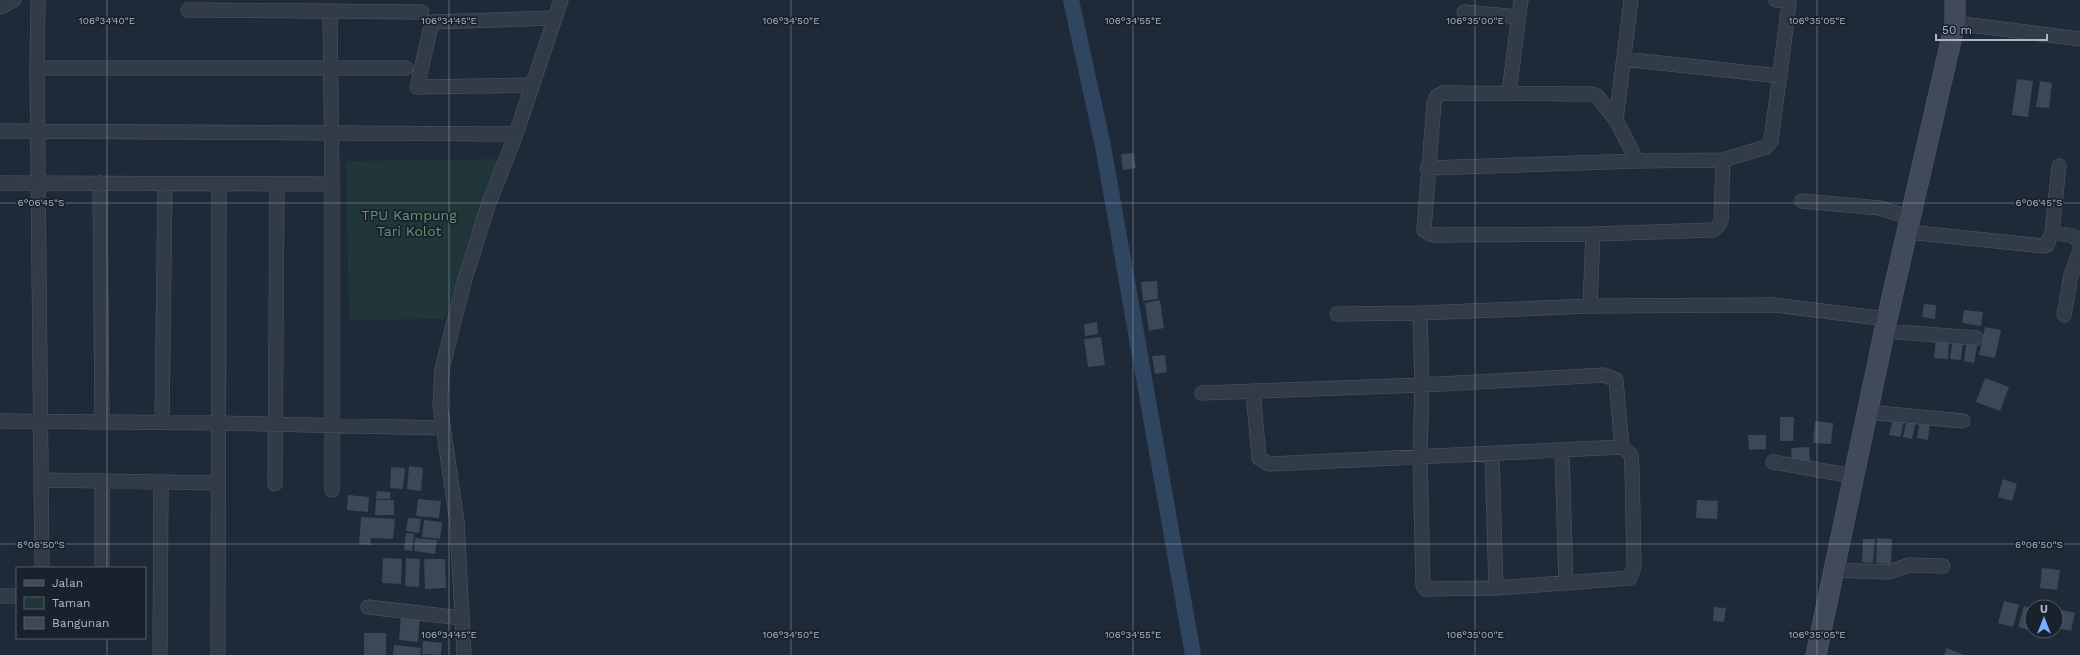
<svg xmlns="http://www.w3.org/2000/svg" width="2080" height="655" viewBox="0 0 2080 655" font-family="'Work Sans',sans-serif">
	<rect width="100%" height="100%" fill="#1e2a38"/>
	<!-- green -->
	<path fill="#203639" d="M499,159L467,245L445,319L349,320L346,161Z"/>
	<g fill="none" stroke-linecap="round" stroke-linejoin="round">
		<!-- canal -->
		<path stroke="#304560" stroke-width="16" d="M1071,0L1103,146L1193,655"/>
	</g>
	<!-- building -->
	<path fill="#3a4858" d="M2017,79L2033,81L2028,117L2012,115Z
		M2040,81L2052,83L2049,108L2036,107Z
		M1134,153L1136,168L1123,170L1121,154Z
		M1157,281L1158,299L1143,301L1141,282Z
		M1160,300L1164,328L1149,331L1145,303Z
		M1924,304L1936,305L1935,319L1922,317Z
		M1964,310L1983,312L1981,326L1962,323Z
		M1097,322L1098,334L1085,336L1084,324Z
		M1985,327L2001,330L1995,358L1979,355Z
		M1101,337L1105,365L1088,367L1084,339Z
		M1936,337L1949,338L1948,359L1934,358Z
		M1953,338L1963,340L1961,360L1950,359Z
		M1967,339L1978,341L1974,363L1964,361Z
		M1165,355L1167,372L1155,374L1152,356Z
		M1985,378L2009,387L2000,411L1976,402Z
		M1894,415L1905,418L1900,437L1889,435Z
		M1780,417H1794L1793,441H1780Z
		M1907,418L1916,420L1912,439L1903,437Z
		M1815,421L1833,423L1831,444L1813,443Z
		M1920,421L1930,423L1928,440L1917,438Z
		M1748,435H1766V449L1749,450Z
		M1809,447L1810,462L1792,463L1791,448Z
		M409,466L423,468L421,491L407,489Z
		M391,467L405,468L403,489L390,488Z
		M2003,479L2017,484L2012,501L1998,497Z
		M377,491L390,492V499H376Z
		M348,495L369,497L368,512L347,510Z
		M418,499L441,501L439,518L416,516Z
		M376,500H394V515H375Z
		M1697,500L1718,501L1717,519L1696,518Z
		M361,517L395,519L393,539L371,538L370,545L359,544Z
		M408,518L421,519L419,533L406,531Z
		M424,520L442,522L440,539L422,537Z
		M406,533L414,534L412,551L404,550Z
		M415,538L437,540L435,554L414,551Z
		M1877,538L1892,539L1891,564L1876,563Z
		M1863,539H1875L1873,563L1862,562Z
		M383,558L402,559L401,584L382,583Z
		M406,558L420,559L419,587L405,586Z
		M424,559H445L446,588L425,589Z
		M2042,568L2060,570L2057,590L2040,588Z
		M2004,601L2019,605L2013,627L1998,623Z
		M2024,606L2032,608V620L2029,630L2018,627Z
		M1714,607L1726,608L1724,622L1713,621Z
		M2062,610L2075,613L2071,631L2058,628Z
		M401,615L420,617L418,642L399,640Z
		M364,633H386V655H364Z
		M423,641L442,643L441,655L422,654Z
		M394,645L421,648L420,655H393Z
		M1947,648L1964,655H1944Z"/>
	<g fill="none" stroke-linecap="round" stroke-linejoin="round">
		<!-- street casing -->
		<g stroke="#4f5966" stroke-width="15">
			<path id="street" d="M38,0L37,68L42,568
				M0,7L14,0
				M188,10L422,12
				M1464,12L1519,17
				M1955,23L2080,39
				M1624,59L1780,76
				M37,68H406
				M532,85L417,87L432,22L555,18
				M1509,93L1521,0
				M1616,120L1631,0
				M0,131L516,134
				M1637,161L1616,120L1597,96L1592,94L1443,93L1437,96L1434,103L1424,230L1430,234L1434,235L1593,234L1713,230L1718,226L1721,220L1723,160L1766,147L1771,141L1789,4L1785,1L1776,0
				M1427,168L1637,161L1723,160
				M0,183L332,184L330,11
				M100,183L102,422
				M332,184V490
				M1802,201L1880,208L1911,218
				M1908,232L2043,246L2047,245L2052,232L2073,236L2080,242
				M2052,232L2059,166
				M1590,306L1593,234
				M1337,314L1420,313L1590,306L1774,305L1887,319
				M2064,315L2071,275L2080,251
				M1885,331L1976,338
				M1253,391L1259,458L1269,464L1622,447L1631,455L1632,467L1634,567L1630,578L1496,588L1425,589L1423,585L1420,456L1422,385L1420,313
				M1202,393L1422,385L1604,375L1616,380L1622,447
				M1867,412L1963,421
				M0,421L218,423L443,428
				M162,422L165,184
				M1562,451L1566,584
				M1492,454L1496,588
				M1773,462L1853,476
				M41,480L218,483
				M102,481V568
				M275,484L277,185
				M1833,570L1889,572L1909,565L1943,566
				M0,596H17
				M368,607L461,618
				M160,655L161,483
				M218,655L219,184
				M464,655L457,522L440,405L442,369L464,282L488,206L516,134L561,0"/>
		</g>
		<!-- secondary casing -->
		<g stroke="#4f5966" stroke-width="21">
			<path id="secondary" d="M1816,655L1887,319L1955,23V0"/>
		</g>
		<!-- street -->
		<use href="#street" stroke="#323b48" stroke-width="14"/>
		<!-- secondary -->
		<use href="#secondary" stroke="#404a5b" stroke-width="20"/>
	</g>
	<!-- ticks -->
	<path fill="none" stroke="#acb6c5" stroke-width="1" stroke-opacity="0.45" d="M107,0V568M449,0V655M791,0V655M1133,0V655M1475,0V655M1817,0V655M0,203H2080M0,544H2080M107,638V655"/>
	<g text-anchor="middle" stroke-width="3.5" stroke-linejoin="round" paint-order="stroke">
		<!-- park labels -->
		<g font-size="14" fill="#62966d" stroke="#18212c">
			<text x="409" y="220">TPU Kampung<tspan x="409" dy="16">Tari Kolot</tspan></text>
		</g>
	</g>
	<g font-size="10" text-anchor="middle" fill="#acb6c5" stroke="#18212c" stroke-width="3.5" stroke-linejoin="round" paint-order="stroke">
		<text x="107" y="24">106°34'40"E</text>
		<text x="449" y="24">106°34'45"E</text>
		<text x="791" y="24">106°34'50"E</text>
		<text x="1133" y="24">106°34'55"E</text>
		<text x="1475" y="24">106°35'00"E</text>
		<text x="1817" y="24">106°35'05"E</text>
		<text x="41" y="206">6°06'45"S</text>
		<text x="2039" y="206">6°06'45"S</text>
		<text x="41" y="548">6°06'50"S</text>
		<text x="2039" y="548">6°06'50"S</text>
		<text x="449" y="638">106°34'45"E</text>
		<text x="791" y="638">106°34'50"E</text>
		<text x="1133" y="638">106°34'55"E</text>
		<text x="1475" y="638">106°35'00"E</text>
		<text x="1817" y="638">106°35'05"E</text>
	</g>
	<!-- legend -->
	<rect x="16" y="567" width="130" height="72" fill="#18212c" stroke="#535d69"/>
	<rect x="24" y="580" width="20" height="6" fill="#404a5b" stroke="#535d69"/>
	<text x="52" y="587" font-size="12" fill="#acb6c5">Jalan</text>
	<rect x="24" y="597" width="20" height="12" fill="#203639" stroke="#535d69"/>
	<text x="52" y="607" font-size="12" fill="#acb6c5">Taman</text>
	<rect x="24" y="617" width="20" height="12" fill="#3a4858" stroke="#535d69"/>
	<text x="52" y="627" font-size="12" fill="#acb6c5">Bangunan</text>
	<!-- north arrow -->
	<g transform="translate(2044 619)"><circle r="19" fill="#18212c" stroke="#535d69"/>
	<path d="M0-3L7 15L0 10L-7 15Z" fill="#78aefe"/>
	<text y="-6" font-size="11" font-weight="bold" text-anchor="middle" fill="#acb6c5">U</text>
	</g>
	<!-- scale -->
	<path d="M1936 34v6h111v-6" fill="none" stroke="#acb6c5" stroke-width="2"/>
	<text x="1942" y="34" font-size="12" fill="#acb6c5" stroke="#18212c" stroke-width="3" paint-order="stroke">50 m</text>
</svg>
